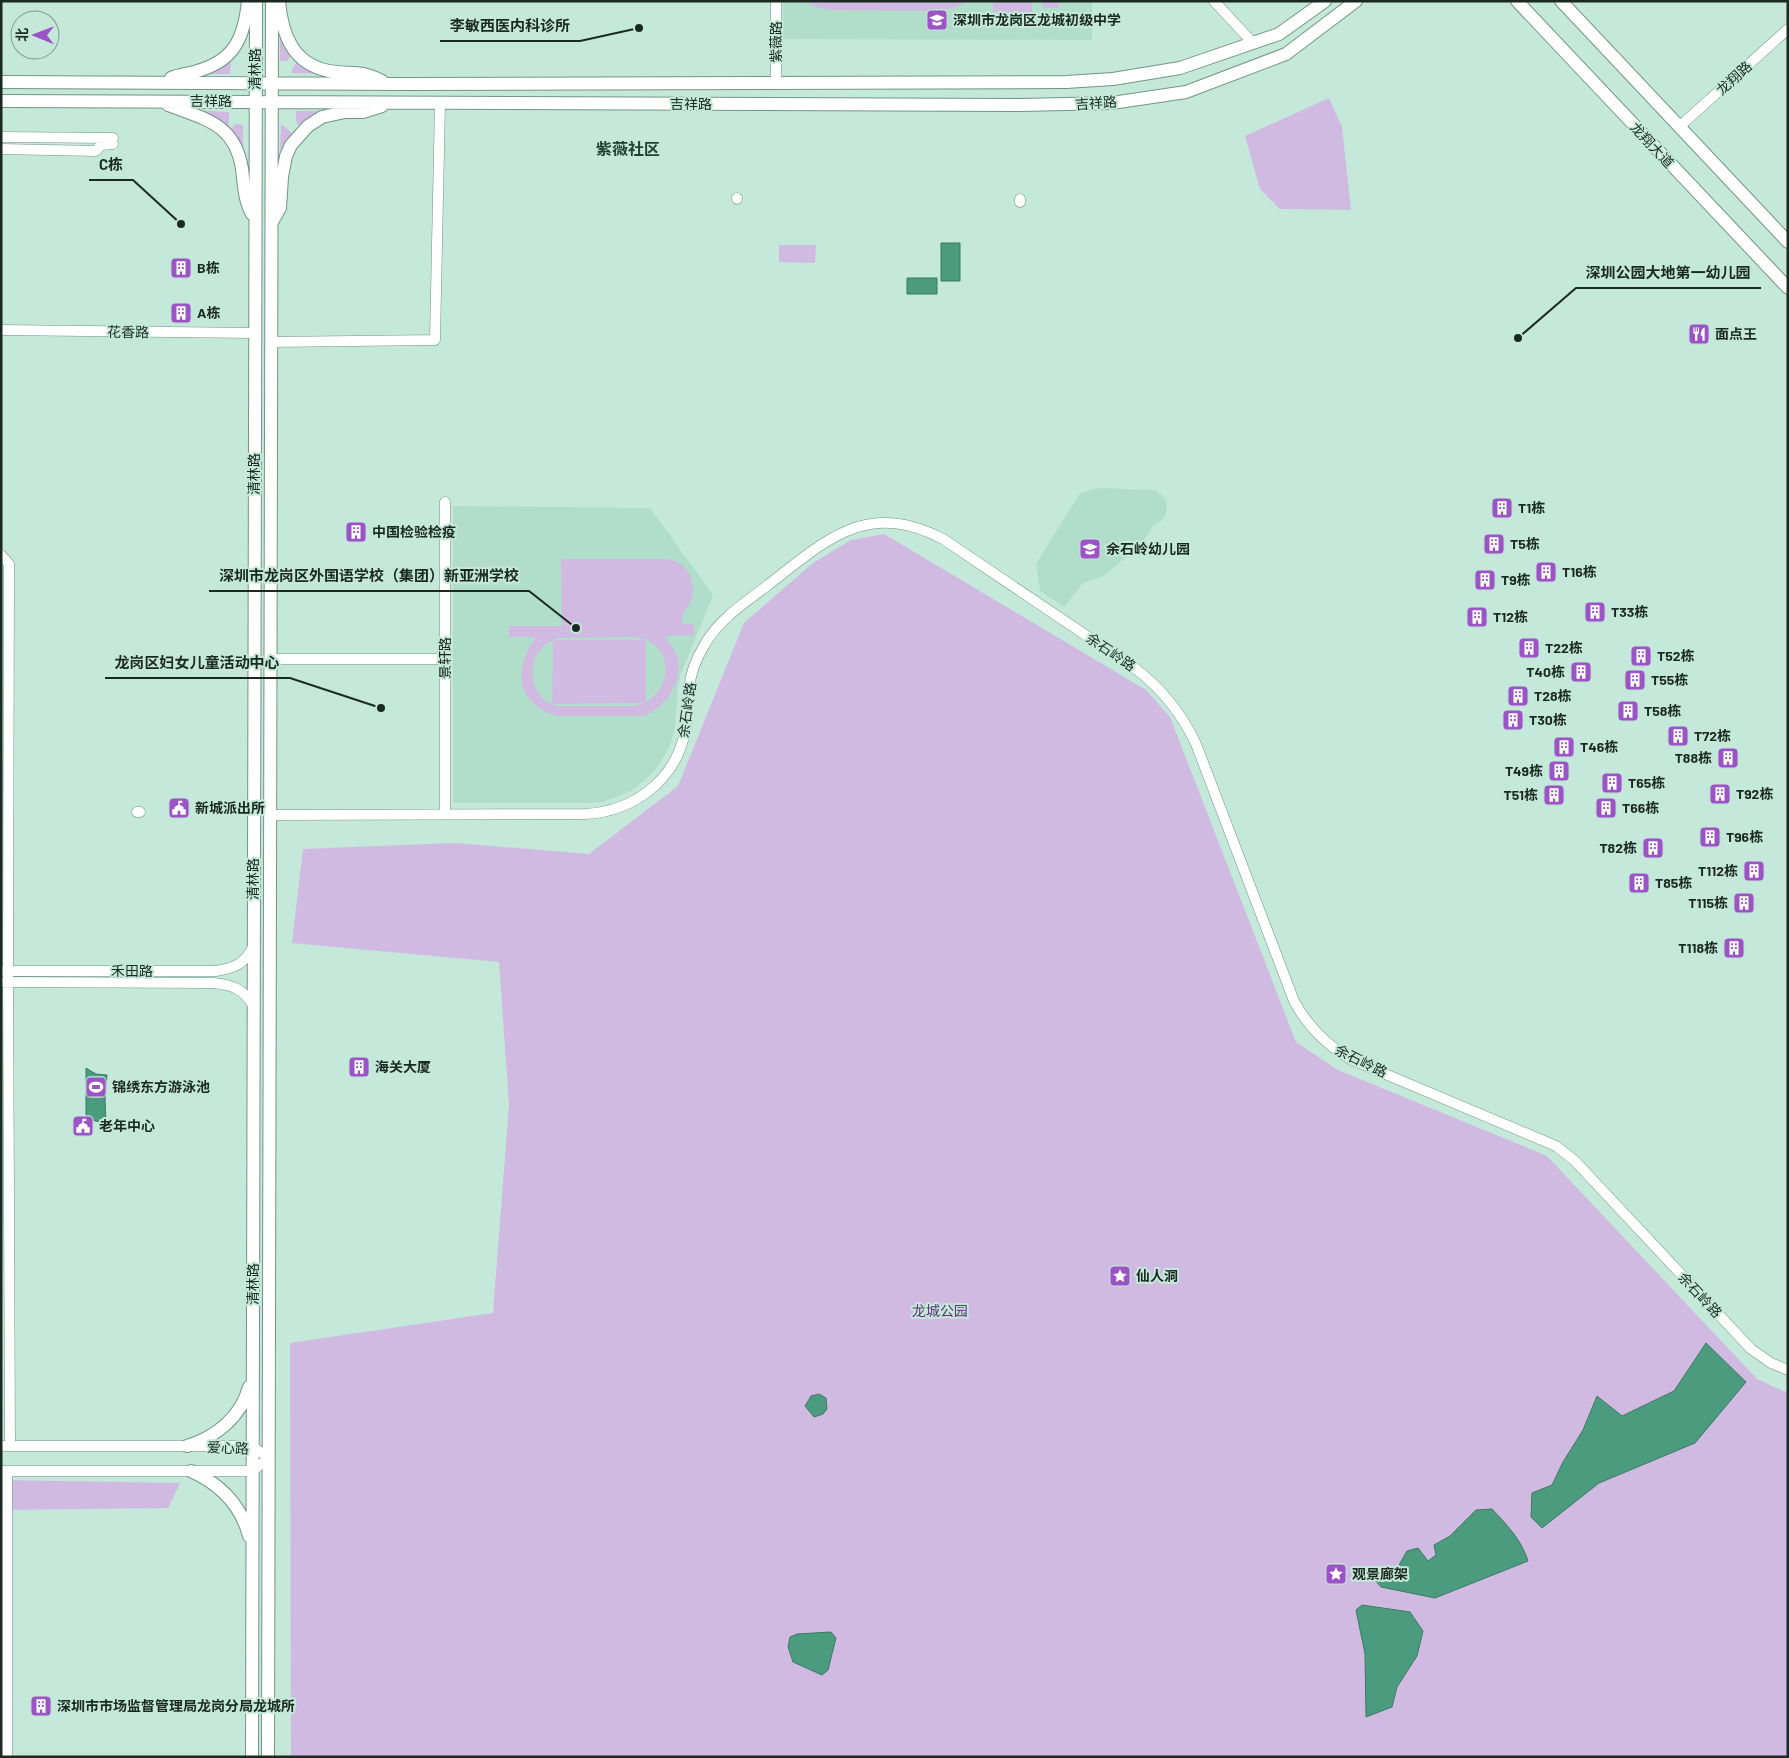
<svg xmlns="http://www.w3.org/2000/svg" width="1789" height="1758" viewBox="0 0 1789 1758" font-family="Barlow,'Noto Sans SC',sans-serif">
	<rect width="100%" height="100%" fill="#c4e8d9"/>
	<!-- built -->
	<path fill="#b1decb" d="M783,1H1092V40L783,39Z
		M1098,488L1154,490L1161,494L1166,501L1167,509L1165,516L1160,522L1153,526L1144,540L1125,558L1102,577L1083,583L1064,607L1040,591L1036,564L1080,493Z
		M453,506L650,508L713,595L681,674L678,686L675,727L671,743L664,757L655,770L644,781L631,791L617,797L602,802L586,803H453Z"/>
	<!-- green -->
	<path fill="#d1bae2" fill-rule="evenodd" d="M804,1H967L957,7L940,11L830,10L813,6Z
		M993,1H1032V13L993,12Z
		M1043,1H1059V8H1043Z
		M280,35L283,44L291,55L287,61H280Z
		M231,58L230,74H200Z
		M298,61L321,74L292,73V69Z
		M1329,98L1342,127L1351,210L1280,209L1260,189L1245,136Z
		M190,110L229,112V123L227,127Z
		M296,111H330L306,121L299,126L296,121Z
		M235,124L243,125V162L230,131Z
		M281,124L293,134L280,159Z
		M779,245H816L815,263L779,262Z
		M884,534L1146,690L1170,717L1296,1042L1338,1070L1547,1156L1757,1379L1788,1393V1757H291L290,1343L493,1313L509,1105L499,962L292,943L303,849L455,843L589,854L678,786L744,623L813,563L851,540Z
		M561,559H666C670,560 677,561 681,564C692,572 696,590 690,603C685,612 681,611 682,624H694V635L664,636C669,642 674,648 677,656C685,681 666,706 644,716H557C515,703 513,669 536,637H509V626H562ZM636,637L646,640H554L559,638ZM646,640C674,651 670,689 646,702ZM553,641L552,703L551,704C526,692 526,650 553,641ZM644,703L636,706H558L553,704Z
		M1,762H3L2,847H1Z
		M1,1480L180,1483L168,1508L1,1510Z"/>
	<!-- water -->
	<path fill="#4b9c7f" stroke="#3d7a63" d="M941,243H960V281H941Z
		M907,278H937V294H907Z
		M86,1068L96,1074L107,1075L105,1099L106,1122L95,1121L86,1115Z
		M1706,1343L1746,1382L1695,1443L1599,1483L1542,1528L1531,1517L1532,1493L1552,1485L1563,1462L1583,1430L1597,1396L1622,1416L1674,1391Z
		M819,1394L826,1398L827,1409L823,1414L814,1417L805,1406L811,1396Z
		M1492,1509C1507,1525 1521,1539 1528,1561L1435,1598L1381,1587L1376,1581L1395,1572L1407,1551L1418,1548L1428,1561L1436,1555L1434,1545L1450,1536L1476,1510Z
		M1362,1605L1410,1612L1423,1631L1417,1656L1397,1687L1392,1707L1366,1717L1365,1654L1356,1610Z
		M831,1632L836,1638L828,1670L822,1675L793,1662L788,1647L790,1637L797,1634Z"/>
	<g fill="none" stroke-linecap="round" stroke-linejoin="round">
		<!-- minor casing -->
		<g stroke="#739587" stroke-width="11">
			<path id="minor" d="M1214,1L1253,43
				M776,83V1
				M1679,127L1788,29
				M1,137L113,138
				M1,149L96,151L101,145L113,144
				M737,199V198
				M1020,202V199
				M1,330L254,333
				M271,342L435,340L440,103
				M1,555L9,564L8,971L10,1446
				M270,659H445
				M137,812H140
				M445,814V502
				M270,815L586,814C634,811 676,780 685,731C688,718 687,703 689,690C690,674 697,657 705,644C720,618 745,603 768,585C826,540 867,499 943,539L1136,669C1163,690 1182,714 1196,744L1294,1001C1308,1027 1326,1045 1352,1060L1556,1146L1575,1161L1751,1349L1771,1363L1788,1370
				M1,971H216C235,968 244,964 253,947
				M1,982L214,983C233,985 243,989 253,1005
				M1,1446H252L269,1458L252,1471H1
				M7,1757V1471"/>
		</g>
		<!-- major casing -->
		<g stroke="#739587" stroke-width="14">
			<path id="major" d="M279,1C282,35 293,64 329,71C352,75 359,69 382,81
				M1517,1L1788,288
				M1561,1L1788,242
				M171,78C178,75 186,74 194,72C233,62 244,40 248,1
				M1,82L410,84L1066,82L1113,79L1180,68L1279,34L1325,1
				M1,101L1020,105L1112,103L1186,92L1286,54L1356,1
				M168,105C204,119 235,123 242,169C244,184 244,200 252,214
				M272,222L280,208L282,177L286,156L291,145L308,126L322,117L345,112H363L382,106
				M187,1446C216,1437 241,1417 249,1387
				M191,1471C220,1484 241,1505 249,1536
				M252,1757L256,1
				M268,1757L272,1"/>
		</g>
		<!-- minor -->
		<use href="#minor" stroke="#fff" stroke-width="10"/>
		<!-- major -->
		<use href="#major" stroke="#fff" stroke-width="12"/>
	</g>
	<!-- icons -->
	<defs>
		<g id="school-square" transform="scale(1.125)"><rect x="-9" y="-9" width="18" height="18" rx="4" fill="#9b53c6" stroke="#c4e8d9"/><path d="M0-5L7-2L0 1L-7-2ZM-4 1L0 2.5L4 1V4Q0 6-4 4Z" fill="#fff"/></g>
		<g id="building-square" transform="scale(1.125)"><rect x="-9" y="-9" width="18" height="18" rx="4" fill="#9b53c6" stroke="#c4e8d9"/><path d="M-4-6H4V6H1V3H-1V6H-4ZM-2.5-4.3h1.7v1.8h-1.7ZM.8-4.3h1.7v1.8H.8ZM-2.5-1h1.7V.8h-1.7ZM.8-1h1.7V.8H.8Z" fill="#fff"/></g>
		<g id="restaurant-square" transform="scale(1.125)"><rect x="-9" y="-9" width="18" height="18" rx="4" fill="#9b53c6" stroke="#c4e8d9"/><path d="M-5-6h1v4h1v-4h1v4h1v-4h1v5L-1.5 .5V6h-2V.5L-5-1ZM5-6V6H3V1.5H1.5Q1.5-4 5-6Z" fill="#fff"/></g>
		<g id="civic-square" transform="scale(1.125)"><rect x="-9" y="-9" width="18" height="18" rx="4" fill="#9b53c6" stroke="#c4e8d9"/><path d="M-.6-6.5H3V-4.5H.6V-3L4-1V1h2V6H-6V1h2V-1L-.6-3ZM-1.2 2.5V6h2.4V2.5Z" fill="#fff"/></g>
		<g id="stadium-square" transform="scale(1.125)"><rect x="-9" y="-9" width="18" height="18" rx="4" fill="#9b53c6" stroke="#c4e8d9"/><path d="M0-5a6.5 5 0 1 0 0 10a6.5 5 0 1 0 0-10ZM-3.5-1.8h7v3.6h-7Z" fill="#fff"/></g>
		<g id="sight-square" transform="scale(1.125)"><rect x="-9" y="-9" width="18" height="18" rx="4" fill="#9b53c6" stroke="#c4e8d9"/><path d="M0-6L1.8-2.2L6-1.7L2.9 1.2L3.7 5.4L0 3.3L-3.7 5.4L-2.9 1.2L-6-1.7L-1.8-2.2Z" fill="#fff"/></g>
	</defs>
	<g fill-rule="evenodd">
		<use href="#school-square" x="937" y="20"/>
		<use href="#building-square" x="181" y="268"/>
		<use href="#building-square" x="181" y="313"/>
		<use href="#restaurant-square" x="1699" y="334"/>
		<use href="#building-square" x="1502" y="508"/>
		<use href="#building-square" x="356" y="532"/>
		<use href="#building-square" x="1494" y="544"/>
		<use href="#school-square" x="1090" y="549"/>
		<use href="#building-square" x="1546" y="572"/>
		<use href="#building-square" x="1485" y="580"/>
		<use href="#building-square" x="1595" y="612"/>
		<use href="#building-square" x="1477" y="617"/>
		<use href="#building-square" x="1529" y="648"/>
		<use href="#building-square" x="1641" y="656"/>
		<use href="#building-square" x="1581" y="672"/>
		<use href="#building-square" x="1635" y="680"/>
		<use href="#building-square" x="1518" y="696"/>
		<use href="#building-square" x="1628" y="711"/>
		<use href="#building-square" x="1513" y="720"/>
		<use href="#building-square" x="1678" y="736"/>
		<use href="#building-square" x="1564" y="747"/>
		<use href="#building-square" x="1728" y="758"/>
		<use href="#building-square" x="1559" y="771"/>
		<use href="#building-square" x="1612" y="783"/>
		<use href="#building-square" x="1720" y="794"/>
		<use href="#building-square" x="1554" y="795"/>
		<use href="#civic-square" x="179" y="808"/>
		<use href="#building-square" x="1606" y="808"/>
		<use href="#building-square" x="1710" y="837"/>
		<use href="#building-square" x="1653" y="848"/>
		<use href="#building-square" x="1754" y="871"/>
		<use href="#building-square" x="1639" y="883"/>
		<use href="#building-square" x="1744" y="903"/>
		<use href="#building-square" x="1734" y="948"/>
		<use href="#building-square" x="359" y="1067"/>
		<use href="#stadium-square" x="96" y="1087"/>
		<use href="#civic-square" x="83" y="1126"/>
		<use href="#sight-square" x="1120" y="1276"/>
		<use href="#sight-square" x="1336" y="1574"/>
		<use href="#building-square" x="41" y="1706"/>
	</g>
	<g text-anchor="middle" stroke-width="4" stroke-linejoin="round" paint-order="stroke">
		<!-- poi labels -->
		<g font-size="14" font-weight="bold" fill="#1b2923" stroke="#c4e8d9" text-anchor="start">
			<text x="953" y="25">深圳市龙岗区龙城初级中学</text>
			<text x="197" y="273">B栋</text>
			<text x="197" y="318">A栋</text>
			<text x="1715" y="339">面点王</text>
			<text x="1518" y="513">T1栋</text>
			<text x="372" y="537">中国检验检疫</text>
			<text x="1510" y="549">T5栋</text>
			<text x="1106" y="554">余石岭幼儿园</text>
			<text x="1562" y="577">T16栋</text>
			<text x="1501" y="585">T9栋</text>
			<text x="1611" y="617">T33栋</text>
			<text x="1493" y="622">T12栋</text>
			<text x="1545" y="653">T22栋</text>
			<text x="1657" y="661">T52栋</text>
			<text x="1565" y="677" text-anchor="end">T40栋</text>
			<text x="1651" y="685">T55栋</text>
			<text x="1534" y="701">T28栋</text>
			<text x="1644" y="716">T58栋</text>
			<text x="1529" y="725">T30栋</text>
			<text x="1694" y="741">T72栋</text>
			<text x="1580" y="752">T46栋</text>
			<text x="1712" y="763" text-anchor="end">T88栋</text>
			<text x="1543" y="776" text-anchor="end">T49栋</text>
			<text x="1628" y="788">T65栋</text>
			<text x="1736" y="799">T92栋</text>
			<text x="1538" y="800" text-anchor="end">T51栋</text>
			<text x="195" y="813">新城派出所</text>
			<text x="1622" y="813">T66栋</text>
			<text x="1726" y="842">T96栋</text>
			<text x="1637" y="853" text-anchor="end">T82栋</text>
			<text x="1738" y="876" text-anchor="end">T112栋</text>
			<text x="1655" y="888">T85栋</text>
			<text x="1728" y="908" text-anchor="end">T115栋</text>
			<text x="1718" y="953" text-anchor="end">T118栋</text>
			<text x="375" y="1072">海关大厦</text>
			<text x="112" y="1092">锦绣东方游泳池</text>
			<text x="99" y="1131">老年中心</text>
			<text x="1136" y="1281">仙人洞</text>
			<text x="1352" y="1579">观景廊架</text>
			<text x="57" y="1711">深圳市市场监督管理局龙岗分局龙城所</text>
		</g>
		<!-- street labels -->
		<g font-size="14" fill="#1b2923" stroke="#c4e8d9">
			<text transform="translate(776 42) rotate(-90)" y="5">紫薇路</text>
			<text transform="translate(255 69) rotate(-90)" y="5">清林路</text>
			<text transform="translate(1734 78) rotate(-42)" y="5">龙翔路</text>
			<text x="211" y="106">吉祥路</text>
			<text transform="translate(1096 103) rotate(-4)" y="5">吉祥路</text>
			<text x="691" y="109">吉祥路</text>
			<text transform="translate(1652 145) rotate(47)" y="5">龙翔大道</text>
			<text transform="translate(128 332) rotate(1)" y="5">花香路</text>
			<text transform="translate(254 474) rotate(-90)" y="5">清林路</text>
			<text transform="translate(1111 652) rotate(34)" y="5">余石岭路</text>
			<text transform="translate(445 658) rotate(-90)" y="5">景轩路</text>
			<text transform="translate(687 710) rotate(-82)" y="5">余石岭路</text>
			<text transform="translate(253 879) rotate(-90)" y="5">清林路</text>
			<text x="132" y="976">禾田路</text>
			<text transform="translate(1361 1061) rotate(26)" y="5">余石岭路</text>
			<text transform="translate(253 1284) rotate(-90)" y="5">清林路</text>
			<text transform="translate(1700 1295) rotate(47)" y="5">余石岭路</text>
			<text transform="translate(228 1448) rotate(2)" y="5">爱心路</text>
		</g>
		<!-- park labels -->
		<g font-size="14" fill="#60347b" stroke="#c4e8d9">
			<text x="940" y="1316">龙城公园</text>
		</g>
		<!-- quarter labels -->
		<g font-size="16" font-weight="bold" fill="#224135" stroke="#c4e8d9">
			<text x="628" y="155">紫薇社区</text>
		</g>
	</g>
	<!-- callouts -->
	<path fill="none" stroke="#1b2923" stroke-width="2" d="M639 28L580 41H440M181 224L133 180H89M1518 338L1576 288H1761M576 628L529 591H209M381 708L290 678H105"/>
	<g fill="#1b2923" stroke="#c4e8d9" stroke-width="2">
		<circle cx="639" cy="28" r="5"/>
		<circle cx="181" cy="224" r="5"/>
		<circle cx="1518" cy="338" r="5"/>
		<circle cx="576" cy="628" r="5"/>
		<circle cx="381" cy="708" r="5"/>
	</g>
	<g font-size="15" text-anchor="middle" font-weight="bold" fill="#1b2923" stroke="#c4e8d9" stroke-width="4" stroke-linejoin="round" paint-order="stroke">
		<text x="510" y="31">李敏西医内科诊所</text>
		<text x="111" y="170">C栋</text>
		<text x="1668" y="278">深圳公园大地第一幼儿园</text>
		<text x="369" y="581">深圳市龙岗区外国语学校（集团）新亚洲学校</text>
		<text x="197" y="668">龙岗区妇女儿童活动中心</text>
	</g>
	<!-- border -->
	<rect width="1789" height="1758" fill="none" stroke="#1b2923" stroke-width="5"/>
	<!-- north arrow -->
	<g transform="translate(35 35) rotate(271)"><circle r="24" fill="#c4e8d9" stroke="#809c90"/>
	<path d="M0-4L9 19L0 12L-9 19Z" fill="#9b53c6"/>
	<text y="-8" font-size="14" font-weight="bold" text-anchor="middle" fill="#1b2923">北</text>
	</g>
</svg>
